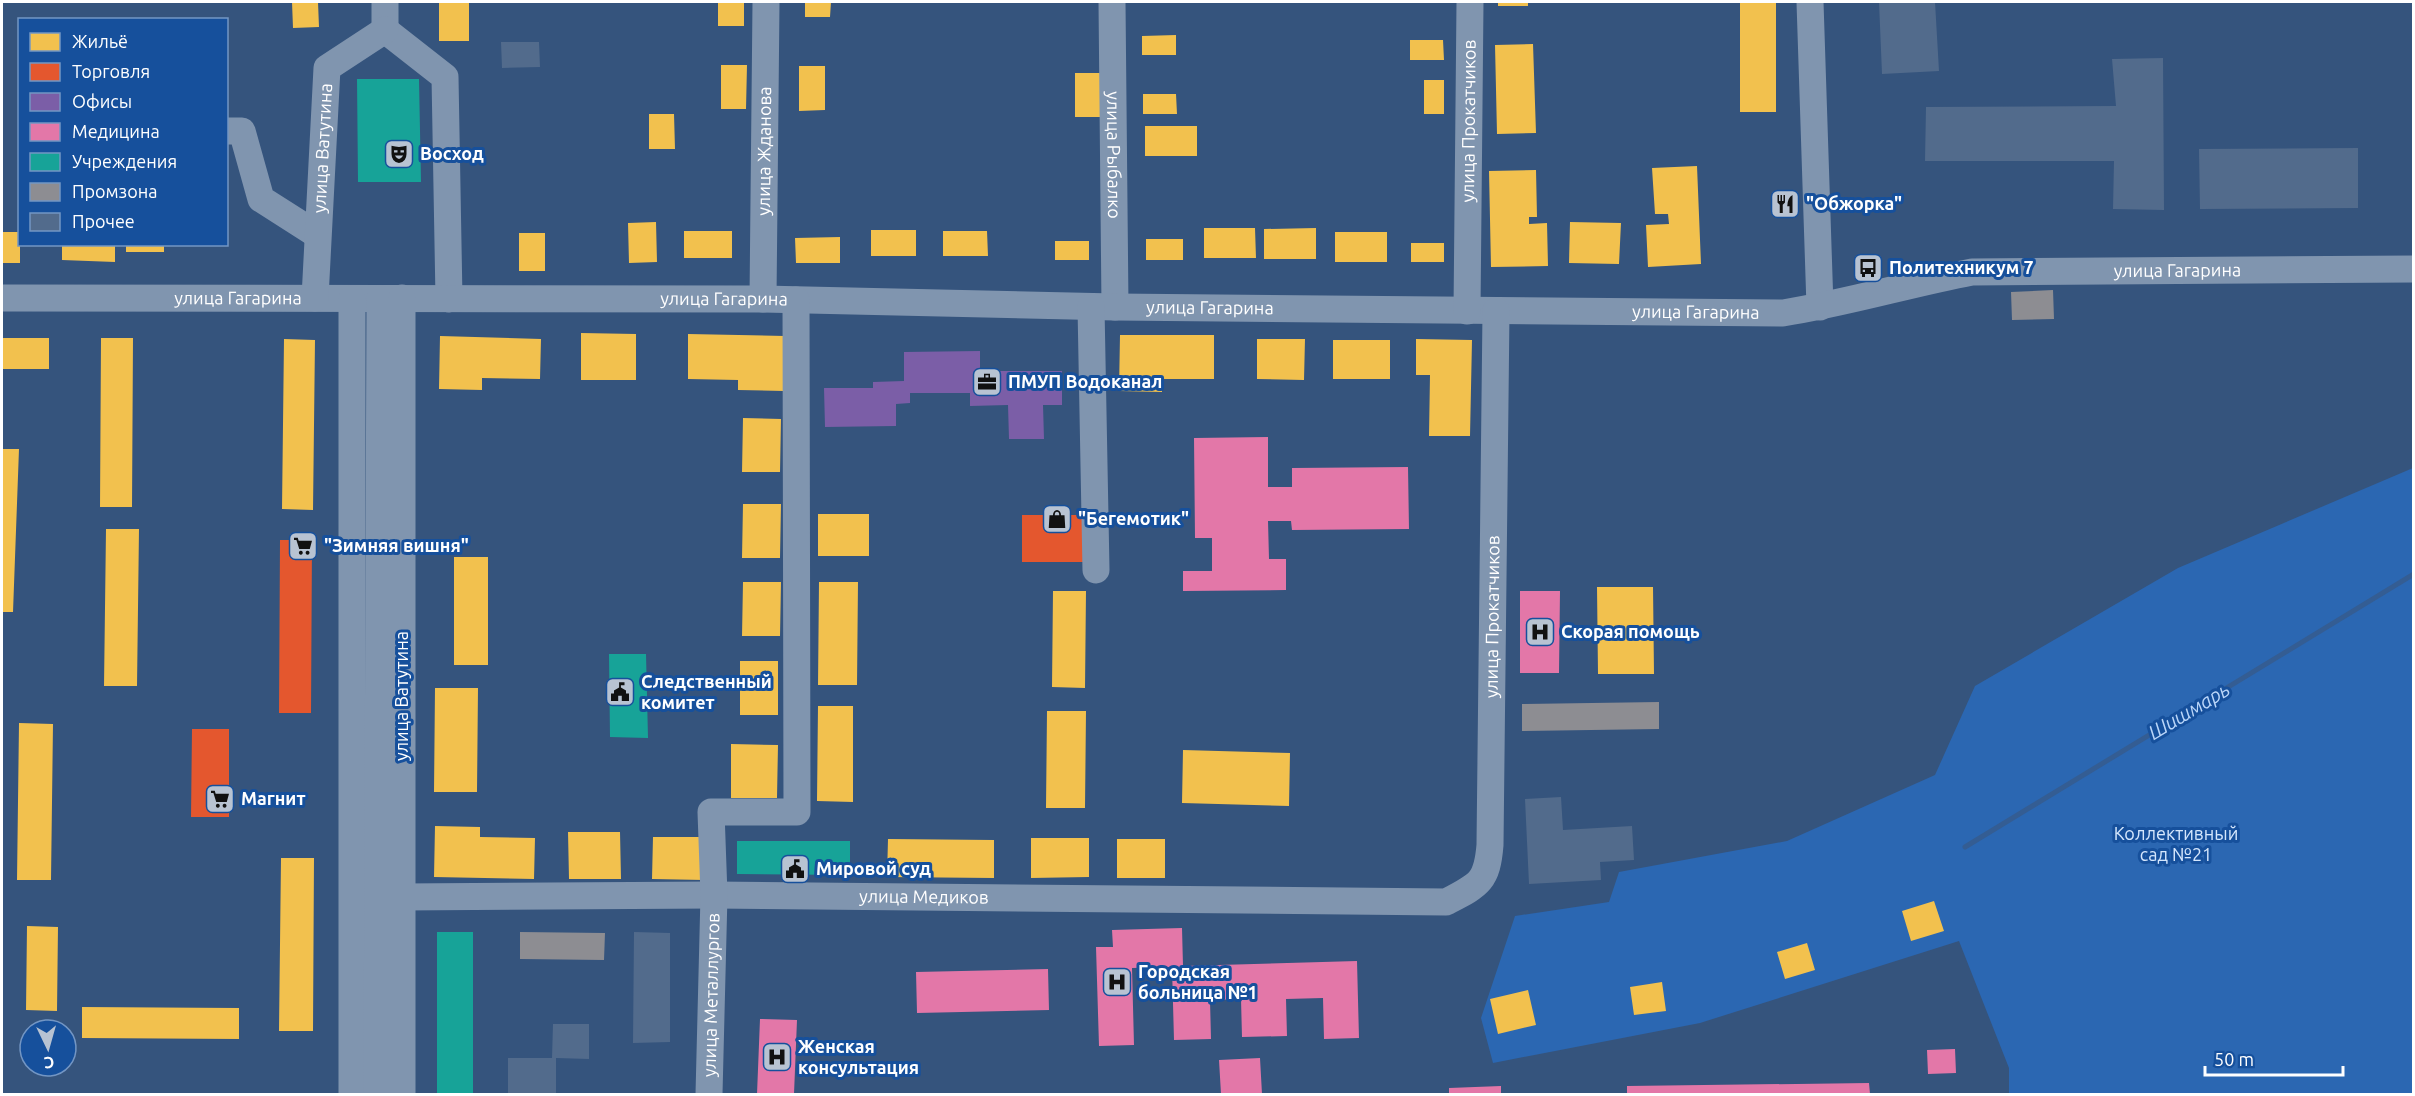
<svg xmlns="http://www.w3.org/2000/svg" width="2415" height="1096" viewBox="0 0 2415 1096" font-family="Ubuntu,sans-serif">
	<rect width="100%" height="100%" fill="#35547d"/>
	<!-- green -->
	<path fill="#2b67b2" d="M2413,468V1094H2009V1068L1959,941L1700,1023L1493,1063L1481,1018L1515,916L1609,902L1619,872L1787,841L1935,775L1975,686L2178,568Z"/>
	<!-- homes -->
	<path fill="#f2c14e" d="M292,2H318L319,27L293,28Z
		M439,2H469V41H439Z
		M718,2H744V26H718Z
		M805,2H831L830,17H805Z
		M1498,2H1528V6H1498Z
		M1740,2H1776V112H1740Z
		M1176,35V55H1142V36Z
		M1410,40H1443L1444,60H1410Z
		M1533,44L1536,133L1497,134L1495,45Z
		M721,65H747L746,109H721Z
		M799,66H825V110L799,111Z
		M1075,73H1101V117H1075Z
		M1424,80H1444V114H1424Z
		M1143,94H1176L1177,114H1143Z
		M649,114H674L675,149H649Z
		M1145,126H1197V156H1145Z
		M1697,166L1701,264L1648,267L1646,225L1669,224L1668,214H1655L1652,168Z
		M1536,170L1537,217H1529V224L1547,223L1548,266L1491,267L1489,171Z
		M656,222L657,262L629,263L628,223Z
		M1570,222L1621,223L1619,264L1569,263Z
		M1204,228H1255L1256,258H1204Z
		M1316,228V259H1264V229Z
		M871,230H916V256H871Z
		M684,231H732V258H684Z
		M943,231H987L988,256H943Z
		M2,232H20V263H2Z
		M1335,232H1387V262H1335Z
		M519,233H545V271H519Z
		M840,237V263H796L795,238Z
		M1146,239H1183V260H1146Z
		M1055,241H1089V260H1055Z
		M1411,243H1444V262H1411Z
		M62,244H115V262L62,260Z
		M126,244H164V252H126Z
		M581,333L636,334V380H581Z
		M688,334L785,336L784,391L738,390V380L688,379Z
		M1120,335H1214V379H1162V392L1119,391Z
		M440,336L541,339L540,379L482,378V390L439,389Z
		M2,338H49V369H2Z
		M101,338H133L132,507H100Z
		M284,339L315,340L313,510L282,509Z
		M1257,339H1305L1304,380L1257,379Z
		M1416,339L1472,340L1470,436H1429L1430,375H1416Z
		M1333,340H1390V379H1333Z
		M743,418L781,419L780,472H742Z
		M2,449H19L13,612H2Z
		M743,504H781L780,558H742Z
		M818,514H869V556H818Z
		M106,529H139L137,686H104Z
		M454,557H488V665H454Z
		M743,582H781L780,636H742Z
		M819,582H858L857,685H818Z
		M1597,587H1653L1654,674H1598Z
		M1053,591H1086L1085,688L1052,687Z
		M740,661H778V715H740Z
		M435,688H478L477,792H434Z
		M818,706H853V802L817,801Z
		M1047,711H1086L1085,808H1046Z
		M19,723L53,724L51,880H17Z
		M731,744L778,745L777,798H731Z
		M1183,750L1290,753L1289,806L1182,803Z
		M435,826L480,827V837L535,838L534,879L434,877Z
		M568,832H620L621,879H569Z
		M653,837H704V880L652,879Z
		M1031,838H1089V877L1031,878Z
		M888,839L994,840V878L887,877Z
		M1117,839H1165V878H1117Z
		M281,858H314L313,1031H279Z
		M1934,901L1944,931L1911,941L1902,911Z
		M27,926L58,927L57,1011L26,1010Z
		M1807,943L1815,970L1785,979L1777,952Z
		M1662,982L1666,1011L1634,1015L1630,987Z
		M1528,990L1536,1025L1498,1034L1490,999Z
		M82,1007L239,1008V1039L82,1038Z"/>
	<!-- shops -->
	<path fill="#e4572e" d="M1022,515H1090L1089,562H1022Z
		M280,540H312L311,713H279Z
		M192,729H229V817H191Z"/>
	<!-- offices -->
	<path fill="#7b5ea7" d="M980,351V371H1062V405H1043L1044,439H1009L1008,405L970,406V393H910V403L896,404V426L825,427L824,388H873V382L904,381V352Z"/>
	<!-- health -->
	<path fill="#e377a8" d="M1268,437V487H1292V468L1408,467L1409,529L1292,530L1291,521H1268L1269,559H1286V590L1183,591V571H1212V538H1195L1194,438Z
		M1520,591H1560L1559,673H1520Z
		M1182,928L1183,966L1357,961L1359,1038L1324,1039L1323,998L1286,999L1287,1036L1242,1037L1241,999L1210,1000L1211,1039L1174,1040L1172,967L1132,968L1134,1045L1099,1046L1096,947H1113L1112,930Z
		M1048,969L1049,1010L917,1013L916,972Z
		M760,1019L797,1020L794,1094H757Z
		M1955,1049L1956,1073L1928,1074L1927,1050Z
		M1260,1058L1262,1094H1221L1219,1060Z
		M1869,1083L1870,1094H1627V1086Z
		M1501,1086V1094H1449V1088Z"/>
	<!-- public -->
	<path fill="#17a398" d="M357,79H419L421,182H358Z
		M609,654H646L648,738L610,737Z
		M737,841H850V875L737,874Z
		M437,932H473V1094H437Z"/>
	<!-- industry -->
	<path fill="#8d8d92" d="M2053,290L2054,319L2012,320L2011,292Z
		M1659,702V729L1522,731V704Z
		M520,932L605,933L604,960L520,959Z"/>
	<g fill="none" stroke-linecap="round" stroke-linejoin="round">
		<!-- stream -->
		<path stroke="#345d93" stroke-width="5" d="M1965,847L2414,574"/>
	</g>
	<!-- building -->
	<path fill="#526b8c" d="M1879,2H1935L1939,71L1882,74Z
		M501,42H539L540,67L502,68Z
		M2163,58L2164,210L2113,209L2114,161H1925L1926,107L2116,106L2112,59Z
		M2358,148V208L2200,209L2199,149Z
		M1561,797L1563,830L1632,826L1634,860L1600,862L1601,880L1529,884L1525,799Z
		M634,932L670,933V1042L633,1043Z
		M553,1024H589V1059L556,1058V1094H508V1058H552Z"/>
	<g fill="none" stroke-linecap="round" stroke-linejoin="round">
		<!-- minor -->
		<g stroke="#8095af" stroke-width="27">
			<path d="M385,2V30"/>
			<path id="s1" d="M1112,2L1115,307"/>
			<path d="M1810,2L1820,307"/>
			<path d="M385,30L445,77L449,299"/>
			<path d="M226,131H242L261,199L316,234"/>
			<path id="s2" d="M2,298L763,299L1115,307L1783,313C1847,303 1909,284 1972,272L2414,269"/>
			<path id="s3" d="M315,298L327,68L385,30"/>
			<path id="s4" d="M763,299L766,2"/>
			<path d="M1091,307L1096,570"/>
			<path id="s5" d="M1467,311L1470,2"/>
			<path id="s6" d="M402,897L714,895L1446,902C1479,885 1487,882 1490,845L1496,311"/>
			<path d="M352,1094V299"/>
			<path d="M377,1094L380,299"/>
			<path d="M402,1094V298"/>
			<path id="s7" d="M709,1094L714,895L711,812H797L796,300"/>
		</g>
	</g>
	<!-- icons -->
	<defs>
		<g id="theatre-square" transform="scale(1.5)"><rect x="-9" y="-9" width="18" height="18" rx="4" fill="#b8c3d2" stroke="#16509c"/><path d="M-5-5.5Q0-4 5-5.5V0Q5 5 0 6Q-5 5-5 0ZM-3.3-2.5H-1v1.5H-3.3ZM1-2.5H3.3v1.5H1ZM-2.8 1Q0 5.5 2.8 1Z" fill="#111"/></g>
		<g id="restaurant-square" transform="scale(1.5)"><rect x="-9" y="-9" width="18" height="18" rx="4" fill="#b8c3d2" stroke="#16509c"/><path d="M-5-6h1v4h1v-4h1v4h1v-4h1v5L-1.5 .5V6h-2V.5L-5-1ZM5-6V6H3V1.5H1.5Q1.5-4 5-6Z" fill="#111"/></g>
		<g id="bus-square" transform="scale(1.5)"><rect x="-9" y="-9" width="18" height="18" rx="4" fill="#b8c3d2" stroke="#16509c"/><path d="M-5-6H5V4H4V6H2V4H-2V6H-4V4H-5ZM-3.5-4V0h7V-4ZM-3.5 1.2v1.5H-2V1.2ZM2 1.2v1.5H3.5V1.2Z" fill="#111"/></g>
		<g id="office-square" transform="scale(1.5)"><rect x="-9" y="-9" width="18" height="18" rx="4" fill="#b8c3d2" stroke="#16509c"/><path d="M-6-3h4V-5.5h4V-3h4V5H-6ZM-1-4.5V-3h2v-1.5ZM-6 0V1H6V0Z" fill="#111"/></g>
		<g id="shop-square" transform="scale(1.5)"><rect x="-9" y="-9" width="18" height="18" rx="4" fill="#b8c3d2" stroke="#16509c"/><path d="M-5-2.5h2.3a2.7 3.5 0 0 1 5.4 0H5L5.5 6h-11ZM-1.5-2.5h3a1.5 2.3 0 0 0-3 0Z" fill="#111"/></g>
		<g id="supermarket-square" transform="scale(1.5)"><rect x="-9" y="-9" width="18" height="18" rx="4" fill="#b8c3d2" stroke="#16509c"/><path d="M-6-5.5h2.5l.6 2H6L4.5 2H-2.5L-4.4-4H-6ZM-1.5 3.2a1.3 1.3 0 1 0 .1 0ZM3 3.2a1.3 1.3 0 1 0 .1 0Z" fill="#111"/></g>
		<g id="hospital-square" transform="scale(1.5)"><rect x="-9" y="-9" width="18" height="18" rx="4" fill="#b8c3d2" stroke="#16509c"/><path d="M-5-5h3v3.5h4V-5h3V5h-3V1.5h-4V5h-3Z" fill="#111"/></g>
		<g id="civic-square" transform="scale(1.5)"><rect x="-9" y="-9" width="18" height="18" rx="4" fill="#b8c3d2" stroke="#16509c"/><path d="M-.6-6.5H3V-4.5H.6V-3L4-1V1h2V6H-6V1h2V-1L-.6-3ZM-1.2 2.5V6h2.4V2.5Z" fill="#111"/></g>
	</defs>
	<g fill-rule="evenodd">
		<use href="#theatre-square" x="399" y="154"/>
		<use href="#restaurant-square" x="1785" y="204"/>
		<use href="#bus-square" x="1868" y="268"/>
		<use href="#office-square" x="987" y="382"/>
		<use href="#shop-square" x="1057" y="519"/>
		<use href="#supermarket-square" x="303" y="546"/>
		<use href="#hospital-square" x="1540" y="632"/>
		<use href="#civic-square" x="620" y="692"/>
		<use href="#supermarket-square" x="220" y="799"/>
		<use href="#civic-square" x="795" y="869"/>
		<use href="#hospital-square" x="1117" y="982"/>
		<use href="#hospital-square" x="777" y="1057"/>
	</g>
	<g text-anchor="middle" stroke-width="6" stroke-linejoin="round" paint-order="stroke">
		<!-- street labels -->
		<g font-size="18" fill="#fff" stroke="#16509c">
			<text dy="6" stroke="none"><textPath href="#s5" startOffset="190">улица Прокатчиков</textPath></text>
			<text dy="6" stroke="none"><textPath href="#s3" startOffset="150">улица Ватутина</textPath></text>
			<text dy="6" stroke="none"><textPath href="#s4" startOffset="148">улица Жданова</textPath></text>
			<text dy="6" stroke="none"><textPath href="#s1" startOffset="153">улица Рыбалко</textPath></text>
			<text dy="6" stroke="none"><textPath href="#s2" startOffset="2180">улица Гагарина</textPath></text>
			<text dy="6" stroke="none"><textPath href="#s2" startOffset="236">улица Гагарина</textPath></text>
			<text dy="6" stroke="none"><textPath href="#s2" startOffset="722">улица Гагарина</textPath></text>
			<text dy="6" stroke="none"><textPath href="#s2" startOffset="1208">улица Гагарина</textPath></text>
			<text dy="6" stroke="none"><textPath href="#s2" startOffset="1694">улица Гагарина</textPath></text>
			<text dy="6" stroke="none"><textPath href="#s6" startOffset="1350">улица Прокатчиков</textPath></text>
			<text transform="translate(402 696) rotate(-90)" y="6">улица Ватутина</text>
			<text dy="6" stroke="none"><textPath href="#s6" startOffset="522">улица Медиков</textPath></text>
			<text dy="6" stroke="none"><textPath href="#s7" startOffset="99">улица Металлургов</textPath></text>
		</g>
		<!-- poi labels -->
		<g font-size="18" font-weight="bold" fill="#fff" stroke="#16509c" text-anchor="start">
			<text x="420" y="160">Восход</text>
			<text x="1806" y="210">"Обжорка"</text>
			<text x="1889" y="274">Политехникум 7</text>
			<text x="1008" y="388">ПМУП Водоканал</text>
			<text x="1078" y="525">"Бегемотик"</text>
			<text x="324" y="552">"Зимняя вишня"</text>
			<text x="1561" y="638">Скорая помощь</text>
			<text x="641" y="688">Следственный<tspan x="641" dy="21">комитет</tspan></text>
			<text x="241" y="805">Магнит</text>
			<text x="816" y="875">Мировой суд</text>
			<text x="1138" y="978">Городская<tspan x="1138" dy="21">больница №1</tspan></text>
			<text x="798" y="1053">Женская<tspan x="798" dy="21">консультация</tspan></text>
		</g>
		<!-- park labels -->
		<g font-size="18" fill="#d5e7fd" stroke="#16509c">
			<text x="2176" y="840">Коллективный<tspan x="2176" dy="21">сад №21</tspan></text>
		</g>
		<!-- water labels -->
		<g font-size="20" font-style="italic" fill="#bad6f9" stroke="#16509c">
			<text transform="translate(2189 711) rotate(-31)" y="7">Шишмарь</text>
		</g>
	</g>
	<!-- border -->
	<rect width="2415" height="1096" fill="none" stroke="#ffffff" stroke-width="6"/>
	<!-- legend -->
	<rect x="18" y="18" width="210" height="228" fill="#16509c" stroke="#7396c4" stroke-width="1.5"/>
	<rect x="30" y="33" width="30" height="18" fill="#f2c14e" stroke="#7396c4" stroke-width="1.5"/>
	<text x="72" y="48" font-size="18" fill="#ffffff">Жильё</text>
	<rect x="30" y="63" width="30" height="18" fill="#e4572e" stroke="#7396c4" stroke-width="1.5"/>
	<text x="72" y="78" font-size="18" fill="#ffffff">Торговля</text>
	<rect x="30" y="93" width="30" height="18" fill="#7b5ea7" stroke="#7396c4" stroke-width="1.5"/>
	<text x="72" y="108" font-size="18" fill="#ffffff">Офисы</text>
	<rect x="30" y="123" width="30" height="18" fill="#e377a8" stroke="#7396c4" stroke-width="1.5"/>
	<text x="72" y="138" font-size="18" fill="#ffffff">Медицина</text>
	<rect x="30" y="153" width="30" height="18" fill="#17a398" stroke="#7396c4" stroke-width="1.5"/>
	<text x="72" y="168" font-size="18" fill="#ffffff">Учреждения</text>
	<rect x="30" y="183" width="30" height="18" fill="#8d8d92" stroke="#7396c4" stroke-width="1.5"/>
	<text x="72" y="198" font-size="18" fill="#ffffff">Промзона</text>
	<rect x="30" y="213" width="30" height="18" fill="#526b8c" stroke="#7396c4" stroke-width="1.5"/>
	<text x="72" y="228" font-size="18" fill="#ffffff">Прочее</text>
	<!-- north arrow -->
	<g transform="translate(48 1048) rotate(175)"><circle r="28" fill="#16509c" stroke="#7396c4" stroke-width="1.5"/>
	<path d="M0-4.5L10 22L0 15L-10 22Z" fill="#b8c3d2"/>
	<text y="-9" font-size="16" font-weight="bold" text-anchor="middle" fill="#ffffff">С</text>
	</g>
	<!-- scale -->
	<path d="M2205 1066v9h138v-9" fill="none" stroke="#ffffff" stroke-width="3"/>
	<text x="2214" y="1066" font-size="18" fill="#ffffff" stroke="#16509c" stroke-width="4.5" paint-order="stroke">50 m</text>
</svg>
